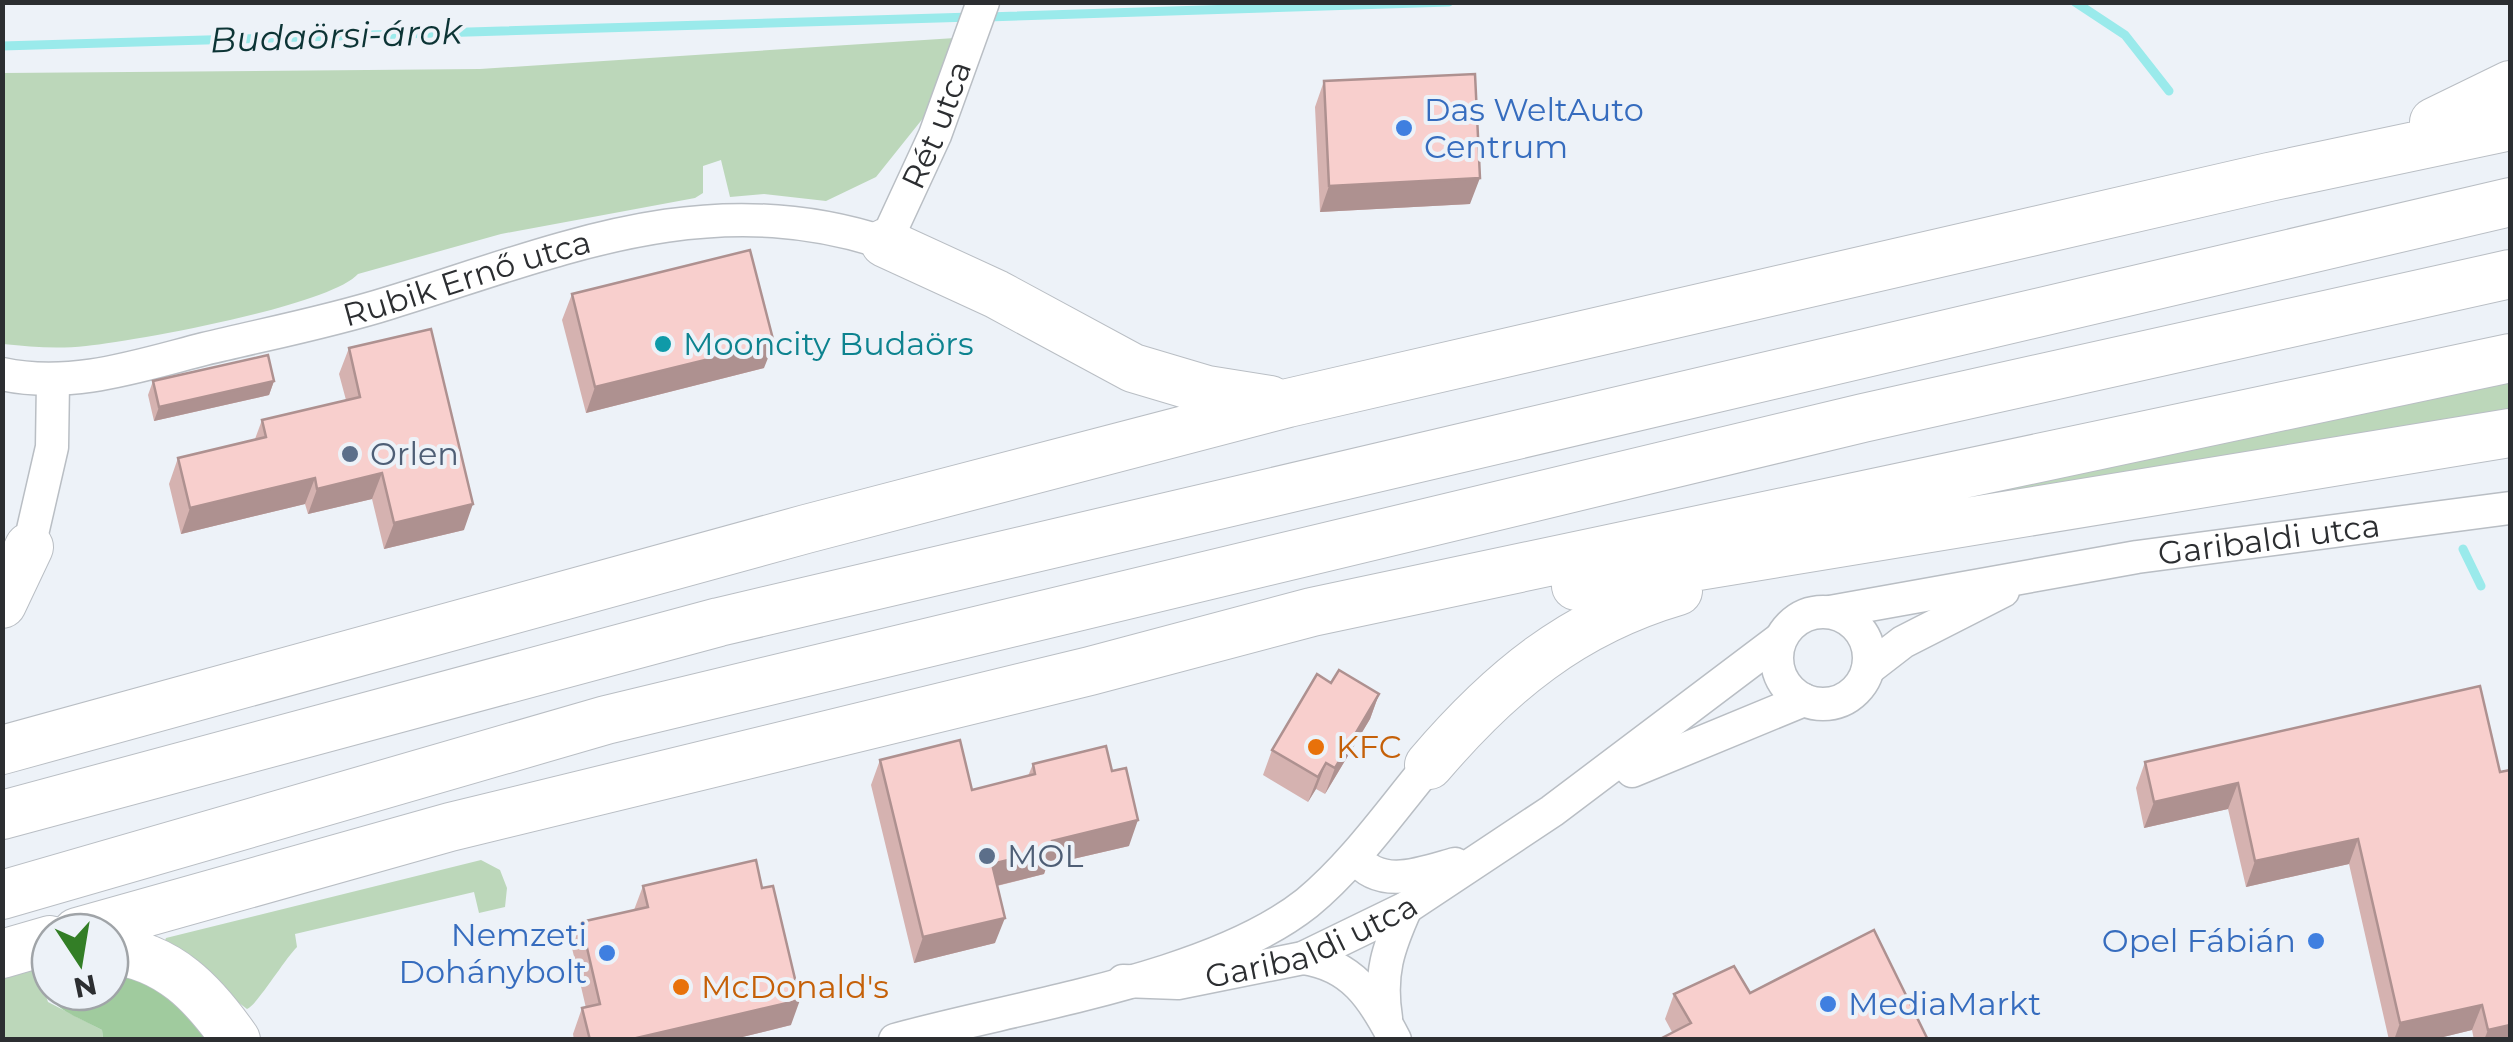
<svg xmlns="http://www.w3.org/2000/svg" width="2513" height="1042" viewBox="0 0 2513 1042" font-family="Montserrat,sans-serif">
	<rect width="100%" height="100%" fill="#edf2f8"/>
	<!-- green -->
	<path fill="#bcd7ba" d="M955,38L936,102L876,177L826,201L764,194L730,197L721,160L703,166V193L695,198L501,234L358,274C329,306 136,341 86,346C58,349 31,347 3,344V73L480,69Z
		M2510,380V419L1764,539Z
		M481,860L500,870L507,888L505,907L479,913L474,892L295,934L297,947C284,960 257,1005 247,1009L163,945L166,938Z
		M36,966L48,1002L102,1030L103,1039L3,1040V975Z"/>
	<!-- forest -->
	<path fill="#a0cb9e" d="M110,963L152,972L218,1039H103L102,1030C68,1012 42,1006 36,966L50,964V992H110Z"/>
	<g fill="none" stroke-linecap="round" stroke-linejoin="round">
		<!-- stream -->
		<path stroke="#9aeaeb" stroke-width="9" d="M2075,2L2125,35L2169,91
			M987,17L1449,2
			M2,46L972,17
			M2463,549L2481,586"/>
		<!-- minor casing -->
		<g stroke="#b9bec4" stroke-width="35">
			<g id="minor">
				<path id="s1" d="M2,374C71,389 138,366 204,349C266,334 329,322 389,303C558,251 707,184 885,243L935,135L983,2"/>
				<path d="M29,547L52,447L53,381"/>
				<circle cx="1823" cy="658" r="46"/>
				<path id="s2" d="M1830,612L2137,557L2510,508"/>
				<path d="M1868,669L1903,642L2003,591"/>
				<path d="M1632,771L1804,700"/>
				<path d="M1355,857C1380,890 1420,874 1455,864"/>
				<path d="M1303,958C1352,965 1373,997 1395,1040"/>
				<path id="s3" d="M1123,981L1178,983L1303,958L1406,908L1552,811L1780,639"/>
				<path d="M1386,1018C1379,974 1388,948 1406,908"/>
				<path d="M895,1040C1016,1006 1210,980 1307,903C1354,864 1390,812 1429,765"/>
			</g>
		</g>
		<!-- highway casing -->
		<g stroke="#b9bec4" stroke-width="50">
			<path id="highway" d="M2434,122L2510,85
				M885,243L996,294L1133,368L1207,390L1270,400
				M1576,586L2510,433
				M2,604L29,547
				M2,750L806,529L1288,403L2269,177L2510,126
				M1429,765C1500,682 1572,622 1678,591
				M2,815L719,622L2510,202
				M2,895L606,720L1863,418L2510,274
				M77,932L450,827L1090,671L1312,612L2510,358
				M110,950C169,956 204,994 236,1040
				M2,954L50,940"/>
		</g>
		<!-- minor -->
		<use href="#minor" stroke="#fff" stroke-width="32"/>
		<!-- highway -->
		<use href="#highway" stroke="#fff" stroke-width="48"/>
	</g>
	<!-- wall -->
	<path fill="#d5b2b0" d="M1324,81L1470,204L1320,212L1315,107Z
		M572,294L764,368L586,413L562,320Z
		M349,348L464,530L384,549L372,499L308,514L305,504L181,534L169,484L178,458L255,439L262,420L346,400L339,374Z
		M153,381H274L269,395L154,421L148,395Z
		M2480,686L2510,1040H2474L2472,1030L2431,1040H2389L2349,864L2246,887L2228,809L2144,828L2136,788L2145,762Z
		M1379,694L1370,719L1325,794L1316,789L1308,802L1263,775L1272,750Z
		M880,760L972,790L1028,776L1033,764L1129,846L1047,865L1044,874L997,886L995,943L914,963L871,785Z
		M643,886L791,1025L730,1040H574L573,1034L582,1008H586L572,948L581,922L634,910Z
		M1750,993L1672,1032L1665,1019L1674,994Z"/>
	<!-- shaded-wall -->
	<path fill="#ae9190" d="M1480,178L1470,204L1320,212L1329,186Z
		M774,343L764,368L586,413L595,387Z
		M274,381L269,395L154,421L159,407Z
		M382,473L372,499L308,514L317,489Z
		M315,478L305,504L181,534L190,508Z
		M473,504L464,530L384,549L394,523Z
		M1379,694L1370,719L1325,794L1335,768Z
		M1326,763L1316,789L1308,802L1318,777Z
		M2238,783L2228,809L2144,828L2154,802Z
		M1138,820L1129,846L1047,865L1044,874L983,889L992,864L1052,841Z
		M2358,839L2349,864L2246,887L2255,861Z
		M1005,918L995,943L914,963L923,937Z
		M800,1000L791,1025L730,1040H628Z
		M2482,1005L2472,1030L2431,1040H2394L2400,1023Z
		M2510,1025V1040H2484L2488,1030Z"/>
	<!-- building -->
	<path fill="#f8cfcd" stroke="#ae9190" stroke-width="2.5" d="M1475,74L1480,178L1329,186L1324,81Z
		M750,250L774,343L595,387L572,294Z
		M431,329L473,504L394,523L382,473L317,489L315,478L190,508L178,458L266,437L262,420L360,397L349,348Z
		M268,355L274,381L159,407L153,381Z
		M1339,670L1379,694L1335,768L1326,763L1318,777L1272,750L1317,674L1331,683Z
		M2480,686L2500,772L2510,770V1025L2488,1030L2482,1005L2400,1023L2358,839L2255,861L2238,783L2154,802L2145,762Z
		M960,740L972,790L1035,774L1033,764L1106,746L1112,771L1126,768L1138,820L1052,841L1053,849L992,864L1005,918L923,937L880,760Z
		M756,860L762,888L773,886L800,1000L628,1040H590L582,1008L600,1004L581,922L648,907L643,886Z
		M1874,930L1928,1040H1658L1691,1023L1674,994L1734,966L1750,993Z"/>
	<!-- markers -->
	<g fill="#3f7fe0" stroke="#edf2f8" stroke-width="4">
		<circle cx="1404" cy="128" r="10"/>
		<circle cx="2316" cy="941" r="10"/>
		<circle cx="607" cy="953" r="10"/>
		<circle cx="1828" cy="1004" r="10"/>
	</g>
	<circle fill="#0f9aa8" stroke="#edf2f8" stroke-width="4" cx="663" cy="344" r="10"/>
	<g fill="#5c6f8a" stroke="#edf2f8" stroke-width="4">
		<circle cx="350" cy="454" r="10"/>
		<circle cx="987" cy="856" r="10"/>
	</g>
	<g fill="#e8710a" stroke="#edf2f8" stroke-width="4">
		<circle cx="1316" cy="747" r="10"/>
		<circle cx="681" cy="987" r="10"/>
	</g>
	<g text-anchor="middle" stroke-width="8" stroke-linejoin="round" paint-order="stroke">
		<!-- shop labels -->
		<g font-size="32" fill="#366cbe" stroke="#edf2f8" text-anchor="start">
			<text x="1424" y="121">Das WeltAuto<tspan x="1424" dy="37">Centrum</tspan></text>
			<text x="587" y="946" text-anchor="end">Nemzeti<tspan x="587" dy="37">Dohánybolt</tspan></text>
			<text x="2296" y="952" text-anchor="end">Opel Fábián</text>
			<text x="1848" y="1015">MediaMarkt</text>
		</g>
		<!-- street labels -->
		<g font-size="32" fill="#2c2e31" stroke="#edf2f8">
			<text dy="11" stroke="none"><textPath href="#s1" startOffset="1035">Rét utca</textPath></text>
			<text dy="11" stroke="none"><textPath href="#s1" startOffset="478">Rubik Ernő utca</textPath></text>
			<text dy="11" stroke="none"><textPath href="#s2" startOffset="445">Garibaldi utca</textPath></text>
			<text dy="11" stroke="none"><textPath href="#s3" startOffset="195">Garibaldi utca</textPath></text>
		</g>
		<!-- culture labels -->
		<g font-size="32" fill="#0d838f" stroke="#edf2f8" text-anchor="start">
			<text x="683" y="355">Mooncity Budaörs</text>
		</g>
		<!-- service labels -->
		<g font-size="32" fill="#4e5e75" stroke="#edf2f8" text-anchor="start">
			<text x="370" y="465">Orlen</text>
			<text x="1007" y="867">MOL</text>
		</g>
		<!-- food labels -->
		<g font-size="32" fill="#c56008" stroke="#edf2f8" text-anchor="start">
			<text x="1336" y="758">KFC</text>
			<text x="701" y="998">McDonald's</text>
		</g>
		<!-- water labels -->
		<g font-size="35" font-style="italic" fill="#0c3435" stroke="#edf2f8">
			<text transform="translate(336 36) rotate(-2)" y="12">Budaörsi-árok</text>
		</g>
	</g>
	<!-- border -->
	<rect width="2513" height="1042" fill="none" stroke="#2c2e31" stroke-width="10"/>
	<!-- north arrow -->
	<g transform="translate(80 962) rotate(168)"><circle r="48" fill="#edf2f8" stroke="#a0a4a8" stroke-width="2.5"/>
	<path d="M0-8L18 38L0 25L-18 38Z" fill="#337e26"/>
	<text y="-15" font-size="28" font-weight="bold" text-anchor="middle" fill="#2c2e31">N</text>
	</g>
</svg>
